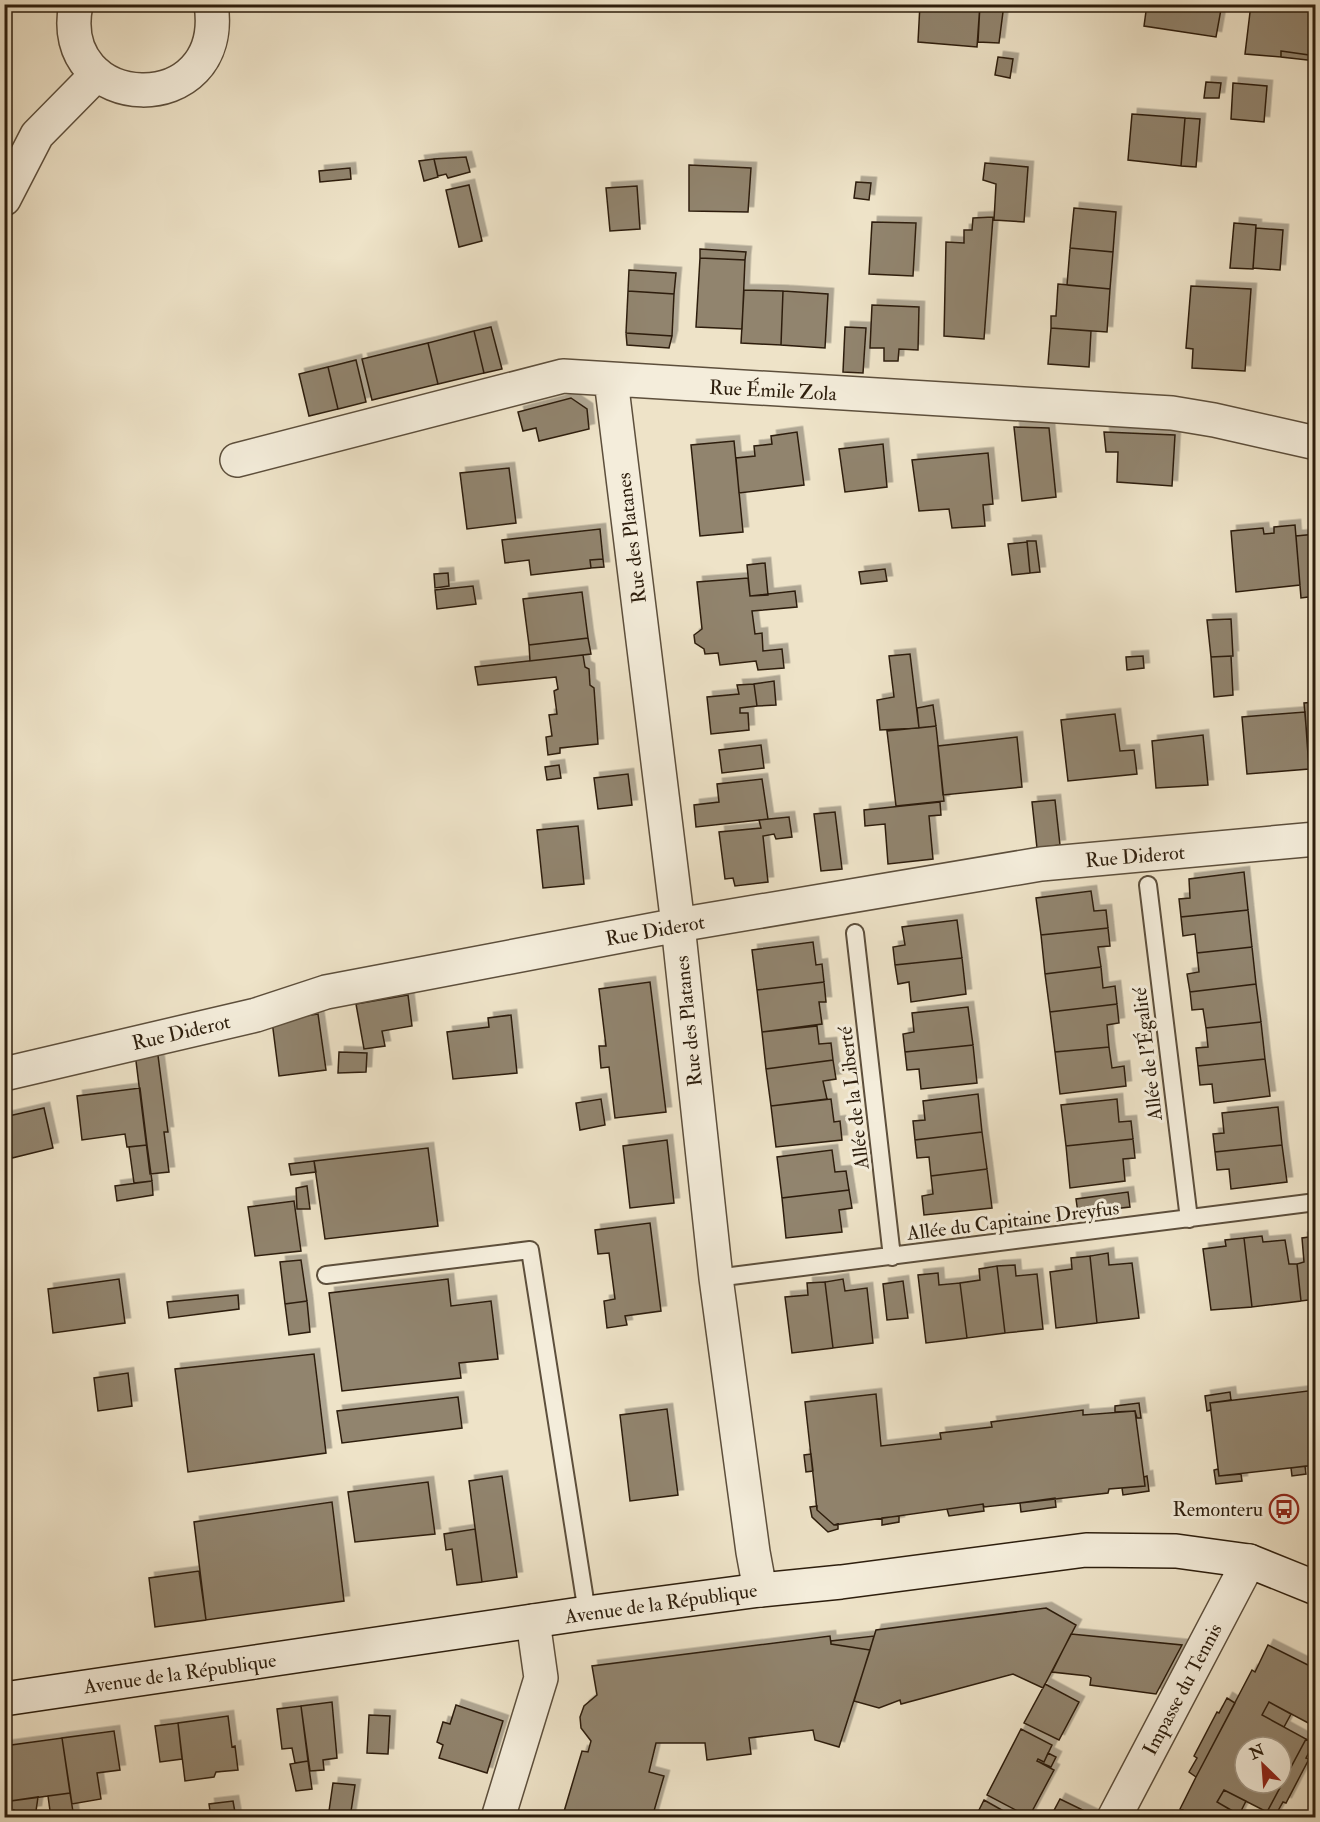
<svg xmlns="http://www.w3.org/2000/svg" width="1320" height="1822" viewBox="0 0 1320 1822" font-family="'IM FELL Double Pica',serif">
	<defs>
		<filter id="shadow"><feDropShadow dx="5.5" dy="-5.5" stdDeviation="0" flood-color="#0004"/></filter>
	</defs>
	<rect width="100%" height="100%" fill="#eee3c8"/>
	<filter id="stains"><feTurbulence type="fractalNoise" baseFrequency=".00333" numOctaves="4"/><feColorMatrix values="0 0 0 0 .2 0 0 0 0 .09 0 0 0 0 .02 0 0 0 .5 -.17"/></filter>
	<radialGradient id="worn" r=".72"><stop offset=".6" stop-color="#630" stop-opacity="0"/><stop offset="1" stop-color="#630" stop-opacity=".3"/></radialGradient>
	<!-- building -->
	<path fill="#91846e" stroke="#2d1e0d" stroke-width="1.5" fill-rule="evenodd" filter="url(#shadow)" d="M920,4H980L977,47L918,42Z
		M980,4H1004L999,43L978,42Z
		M1147,4H1222L1216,37L1144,26Z
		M1251,4L1316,6V56L1281,51V57L1245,54Z
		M1281,51L1316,56V61L1281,57Z
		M998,57L1013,59L1010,78L995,75Z
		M1206,82L1221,83L1219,98H1204Z
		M1233,83L1267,86L1264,122L1231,119Z
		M1132,114L1185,118L1181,166L1128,160Z
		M1185,118L1200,119L1196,167L1181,166Z
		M466,157L470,172L448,178L446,174L438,176L434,159Z
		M434,159L438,177L424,181L419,161Z
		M985,163L1028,167L1024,222L994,220L996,184L983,180Z
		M689,165L751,168L748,212L689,211Z
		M350,168L351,179L320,182L319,171Z
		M856,182L871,183L869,200L854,198Z
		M469,185L482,241L459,247L446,190Z
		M637,186L640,229L610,231L606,188Z
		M1074,208L1116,212L1113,252L1070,248Z
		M993,217L984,339L944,336L946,242L964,243V230H972L973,218Z
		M872,222L916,223L913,276L869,274Z
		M1234,223L1256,225L1253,269L1230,268Z
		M1256,228L1283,230L1280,270L1253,268Z
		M1070,248L1113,252L1110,289L1067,285Z
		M700,249L746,252L745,260L700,258Z
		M700,258L745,260L742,329L696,327Z
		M629,270L676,273L674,294L628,291Z
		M1058,284L1110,289L1107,332L1051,328V316H1056Z
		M1191,286L1251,289L1245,371L1192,368L1193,349L1186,348Z
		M744,290L783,291L781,345L741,343Z
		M628,291L674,294L672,336L626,333Z
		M783,291L828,294L825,348L781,345Z
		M872,305L919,307L918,350L899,349L898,361H884V348H870Z
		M491,327L502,369L484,373L474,331Z
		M845,327L866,328L863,373L843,372Z
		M1051,328L1091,331L1089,367L1048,364Z
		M474,331L484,373L438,384L428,343Z
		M626,333L672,336L669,348L627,345Z
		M428,343L438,384L372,400L362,359Z
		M356,360L366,402L338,409L328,367Z
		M328,367L338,409L309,416L299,374Z
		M571,398L587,409L589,429L539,441L536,428L523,431L518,412Z
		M1014,427L1049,428L1056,497L1022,501Z
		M797,432L804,485L739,493L736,458L755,456L754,446L772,444L771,436Z
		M1104,432L1175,435L1172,486L1117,482L1118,452H1106Z
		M734,441L743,532L700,536L691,445Z
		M883,444L887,487L845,492L839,449Z
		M988,453L993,504L983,505L985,526L952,528L949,509L919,511L912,460Z
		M509,468L516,523L467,529L460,473Z
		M1295,525L1300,585L1236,592L1231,531L1263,528L1264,534L1274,533V527Z
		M600,529L603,559L590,560L591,568L531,575L529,560L505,563L502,540Z
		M1316,534V596L1301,598L1296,536Z
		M1027,541H1036L1040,572L1030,573Z
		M1027,542L1030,573L1012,575L1008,544Z
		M603,559L604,567L591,568L590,560Z
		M765,563L768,595L750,596L747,565Z
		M885,569L887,581L861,584L859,572Z
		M448,573L449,586L435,588L434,574Z
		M748,578L750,596L795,591L797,607L752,611L755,634L762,633L763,651L782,649L784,668L758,670L756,661L720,665L718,653L705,654L704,649L695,643L694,635L702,629L697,582Z
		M473,586L476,604L437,609L435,590Z
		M582,592L588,638L529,645L523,599Z
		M1231,619L1233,656L1211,657L1207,620Z
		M588,638L591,654L530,661L529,645Z
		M910,654L919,728L880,730L877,700L894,697L889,656Z
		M583,655L585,667L589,669L590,685L594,688L598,744L560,748V753L548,755L546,737L552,736L549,715L557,714L554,691L558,689L556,677L478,685L475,667Z
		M1143,656L1144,668L1127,670L1126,657Z
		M1231,656L1233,695L1214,697L1211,657Z
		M774,681L776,705L757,706L754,684Z
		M754,684L757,706L740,708V713H748L749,730L711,734L707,697L739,694L737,685Z
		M1316,702V759L1309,760L1304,703Z
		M933,705L936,726L919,728L917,708Z
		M1305,712L1309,769L1247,774L1242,717Z
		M1115,714L1120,751L1134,750L1137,774L1068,781L1061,720Z
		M936,726L944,801L896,806L887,731Z
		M1203,735L1208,785L1156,788L1152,741Z
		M1017,737L1022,787L943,795L938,746Z
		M761,745L764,768L722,773L719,750Z
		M559,765L561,778L547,780L545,767Z
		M628,774L632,805L598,809L594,778Z
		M762,779L768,819L696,827L694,805L719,802L717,784Z
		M1055,800L1060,845L1037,848L1032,802Z
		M940,802L941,815L929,816L933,859L888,864L885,824L865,826L864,810Z
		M835,812L842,869L821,871L814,814Z
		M789,817L792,837L776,839L774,834L763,836L768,882L735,886L733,878L725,879L719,832L761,828L759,820Z
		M578,826L584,884L543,888L537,830Z
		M1244,872L1248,910L1181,917L1179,899L1190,898L1189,879Z
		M1091,891L1094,911L1106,910L1108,928L1041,935L1036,898Z
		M1248,910L1252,947L1197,953L1195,934L1183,936L1181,917Z
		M957,920L962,958L895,965L893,947L905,945L902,927Z
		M1108,928L1110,946L1098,947L1101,967L1045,974L1041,935Z
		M813,942L816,965L822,964L824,982L757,990L752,950Z
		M1252,947L1256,984L1190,992L1187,974L1199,972L1197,953Z
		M962,958L966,994L911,1002L909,982L898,984L895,965Z
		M1101,967L1103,988L1115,986L1117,1004L1050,1012L1045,974Z
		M650,982L666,1112L615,1118L609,1067L601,1068L599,1046H606L599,989Z
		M824,982L826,1002H819L822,1024L762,1032L757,990Z
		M1256,984L1261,1022L1206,1028L1203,1009L1192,1010L1190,992Z
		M408,995L412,1026L382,1031L385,1046L364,1049L356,1004Z
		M1117,1004L1119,1023L1107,1025L1109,1047L1055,1052L1050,1012Z
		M968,1007L973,1045L905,1052L903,1034L914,1032L912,1013Z
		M318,1014L326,1070L279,1076L272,1021Z
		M511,1015L517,1073L453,1079L447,1032L489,1027L488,1018Z
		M1261,1022L1265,1059L1198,1066L1196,1048L1208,1047L1206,1028Z
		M817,1026L819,1044L831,1043L833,1060L766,1069L762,1032Z
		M973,1045L977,1083L921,1089L919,1069L907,1070L905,1052Z
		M1109,1047L1112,1068L1124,1066L1126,1086L1060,1094L1055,1052Z
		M157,1048L168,1132H164L169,1172L150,1174L135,1053Z
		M339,1052L367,1053L366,1072L338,1073Z
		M1265,1059L1270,1096L1214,1103L1212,1084L1200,1085L1198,1066Z
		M833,1060L836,1079L823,1081L827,1099L771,1106L766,1069Z
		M140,1088L147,1145L127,1147L125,1134L82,1140L77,1096Z
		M978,1094L982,1132L915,1140L913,1121L925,1120L923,1101Z
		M601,1099L605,1125L580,1130L576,1103Z
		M831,1099L834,1122L840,1121L842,1140L776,1147L771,1106Z
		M1117,1099L1119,1122L1131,1121L1133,1139L1066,1146L1061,1105Z
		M1278,1107L1282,1145L1215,1152L1213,1134L1224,1133L1222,1113Z
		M44,1108L53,1148L12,1158L4,1117Z
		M982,1132L987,1169L931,1176L929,1157L917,1158L915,1140Z
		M1133,1139L1135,1158L1123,1159L1125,1181L1070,1188L1066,1146Z
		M667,1140L674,1203L630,1208L623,1146Z
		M147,1145L152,1181L134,1183L129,1147Z
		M1282,1145L1287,1182L1231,1189L1229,1169L1217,1170L1215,1152Z
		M428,1148L438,1226L325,1239L314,1161Z
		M832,1150L835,1172L846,1171L849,1190L782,1198L777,1157Z
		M314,1161L316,1172L291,1175L289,1164Z
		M987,1169L992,1208L924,1215L922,1196L933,1194L931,1176Z
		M152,1181L153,1195L117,1201L115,1186Z
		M307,1186L310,1209H297L296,1188Z
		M849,1190L852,1208L839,1210L842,1232L786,1238L782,1198Z
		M1128,1192L1130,1207L1078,1213L1076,1199Z
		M294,1201L301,1251L255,1256L248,1207Z
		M650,1223L661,1311L625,1316L627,1325L607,1328L604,1301L615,1299L609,1253L598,1254L595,1230Z
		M1262,1236L1263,1242L1285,1240L1289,1264H1297L1301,1301L1252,1307L1244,1238Z
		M1316,1236V1299L1301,1301L1297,1264L1304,1262L1302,1238Z
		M1244,1238L1252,1307L1211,1310L1203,1249L1226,1246L1225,1240Z
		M1108,1253L1109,1265L1132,1263L1139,1318L1097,1323L1090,1256Z
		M1090,1256L1097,1323L1056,1328L1050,1272L1072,1269L1071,1258Z
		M301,1260L307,1301L285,1304L280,1262Z
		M1015,1265L1016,1276L1037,1274L1043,1329L1005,1333L997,1266Z
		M997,1266L1005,1333L967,1338L960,1283L980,1280L979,1269Z
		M938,1273L939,1285L960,1283L967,1338L926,1343L918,1275Z
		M119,1279L125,1323L53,1333L48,1289Z
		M448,1279L451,1306L491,1301L498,1359L459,1363L461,1378L342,1391L329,1293Z
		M843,1279L845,1291L867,1288L873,1343L833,1348L825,1282Z
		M903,1281L908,1318L887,1320L883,1284Z
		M825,1282L833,1348L792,1353L785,1297L808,1295L807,1283Z
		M238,1295L239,1309L169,1318L167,1302Z
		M307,1301L310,1332L289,1335L285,1304Z
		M314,1354L326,1453L188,1472L175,1369Z
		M128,1373L132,1406L98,1411L94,1378Z
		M1316,1390V1465L1219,1476L1210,1403Z
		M1230,1392L1231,1400L1210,1403L1211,1410L1207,1411L1205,1396Z
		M876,1394L881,1446L941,1439L940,1433L992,1427L991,1422L1083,1410V1415L1135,1411L1145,1486L1109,1489L1108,1493L984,1507L983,1504L834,1525L817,1510L805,1402Z
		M458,1397L462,1428L342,1443L337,1411Z
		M1139,1403L1141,1418H1137L1135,1411L1115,1412V1406Z
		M667,1409L678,1495L630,1501L620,1415Z
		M811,1454L813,1471L806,1472L804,1455Z
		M1305,1466L1306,1474L1292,1476L1291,1468Z
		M1218,1469L1219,1476L1241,1474L1242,1481L1216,1484L1214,1470Z
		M502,1476L517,1577L482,1582L469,1481Z
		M1147,1476L1149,1491L1123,1495L1122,1488L1145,1486L1144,1477Z
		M428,1482L435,1534L355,1542L348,1492Z
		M1055,1498L1056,1507L1021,1512L1020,1503Z
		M332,1502L344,1601L206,1620L194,1522Z
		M983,1504L984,1511L949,1516L947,1509Z
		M817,1506V1510L834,1525L838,1524V1529L828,1532L812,1517L810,1507Z
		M899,1516V1522L882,1525V1518Z
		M475,1529L482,1582L457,1585L452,1549L446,1550L444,1534Z
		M199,1571L206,1620L155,1627L149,1578Z
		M1046,1608L1076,1625L1043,1688L1013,1674L901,1704L900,1700L879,1708L854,1701L876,1630Z
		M1071,1634L1182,1645L1156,1694L1090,1685L1091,1678L1088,1676L1052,1672Z
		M830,1636L831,1644L870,1650L839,1747L815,1740L813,1730L749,1738L751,1754L707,1760L705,1743H656L649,1772L664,1776L652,1818H565L563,1815L582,1751L588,1752L591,1741L581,1728L580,1717L584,1706L597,1695L592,1666Z
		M874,1636L870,1650L831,1644V1641Z
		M1268,1645L1316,1669V1719L1312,1725L1269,1702L1262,1715L1306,1739L1267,1812L1224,1790L1217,1802L1245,1818H1179L1183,1810L1180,1809L1196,1777L1252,1670L1255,1672ZM1245,1747H1281V1783H1245Z
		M1045,1684L1079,1702L1059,1740L1024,1723Z
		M1227,1698L1235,1703L1196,1777L1189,1772L1197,1758L1194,1756L1217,1712L1219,1713Z
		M332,1702L337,1758L323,1760L324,1770L310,1771L301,1706Z
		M1269,1702L1291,1714L1284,1727L1262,1715Z
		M456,1705L503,1721L487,1773L439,1758L443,1745L437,1742L443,1722L450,1724Z
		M301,1706L308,1761L295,1763L292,1748L282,1749L277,1709Z
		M369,1715L390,1716L388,1754L367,1753Z
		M228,1716L232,1747L235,1746L238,1770L216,1772L214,1777L185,1781L178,1723Z
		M178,1723L182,1759L160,1762L155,1726Z
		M1021,1729L1052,1745L1044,1762L1038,1759L1037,1761L1054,1770L1029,1817L987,1795Z
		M114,1731L120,1770L97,1773L101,1799L72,1804L62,1738Z
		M62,1738L70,1793L4,1802V1746Z
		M1306,1739L1314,1743L1306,1758L1309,1759L1286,1803L1283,1802L1275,1816L1267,1812Z
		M1048,1753L1056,1757L1051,1767L1037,1761L1038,1759L1044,1762Z
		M308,1761L312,1789L296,1791L290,1764Z
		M333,1783L355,1785L350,1818H328Z
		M1224,1790L1246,1801L1239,1815L1217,1802Z
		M70,1793L74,1818H51L48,1796Z
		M38,1797L36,1811L19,1813L14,1810V1818H4V1802Z
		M1060,1799L1093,1815L1091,1818H1050Z
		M984,1800L1016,1818H975Z
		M233,1801L236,1818H211L209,1804Z"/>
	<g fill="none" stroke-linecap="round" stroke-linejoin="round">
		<!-- lane casing -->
		<g stroke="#5d4f3c" stroke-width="20">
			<path id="lane" d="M1148,885L1189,1219
				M855,933L892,1257
				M326,1275L530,1250L587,1613
				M716,1278L1316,1202"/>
		</g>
		<!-- street casing -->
		<g stroke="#5d4f3c" stroke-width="36">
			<path id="street" d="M76,4C53,115 229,122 211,4
				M4,199L37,135L97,74
				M611,380L678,925L716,1278L753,1552L760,1590
				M237,460L563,376L1172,413L1214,420L1316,443
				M4,1074L256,1015L326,992L678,925L1041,864L1316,839
				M498,1818L541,1678L533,1621
				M1114,1818L1249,1561"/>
		</g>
		<!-- secondary casing -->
		<g stroke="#2d1e0d" stroke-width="36">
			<path id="secondary" d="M4,1699L587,1613L760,1590L841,1582L1086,1550L1176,1551L1249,1561L1316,1588"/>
		</g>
		<!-- lane -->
		<use href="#lane" stroke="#f4eddb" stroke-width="16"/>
		<!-- street -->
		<use href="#street" stroke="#f4eddb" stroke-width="33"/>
		<!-- secondary -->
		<use href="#secondary" stroke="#f4eddb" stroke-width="33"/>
	</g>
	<!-- icons -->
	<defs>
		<g id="bus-ring" transform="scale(1.5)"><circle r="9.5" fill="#f4eddb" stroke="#8f2418" stroke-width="1.5"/><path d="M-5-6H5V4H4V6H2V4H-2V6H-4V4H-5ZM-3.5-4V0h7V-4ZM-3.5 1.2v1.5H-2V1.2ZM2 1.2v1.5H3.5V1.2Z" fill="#8f2418"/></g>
	</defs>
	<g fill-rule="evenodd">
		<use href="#bus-ring" x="1284" y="1509"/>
	</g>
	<g text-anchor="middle" stroke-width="6" stroke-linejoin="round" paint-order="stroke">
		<!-- street labels -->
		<g font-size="20" fill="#2d1e0d" stroke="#f4eddb">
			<text transform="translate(773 390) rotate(3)" y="7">Rue Émile Zola</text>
			<text transform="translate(631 538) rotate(-97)" y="7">Rue des Platanes</text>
			<text transform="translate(1135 856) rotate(-5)" y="7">Rue Diderot</text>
			<text transform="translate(655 930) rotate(-10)" y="7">Rue Diderot</text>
			<text transform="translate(688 1021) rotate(-96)" y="7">Rue des Platanes</text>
			<text transform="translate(181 1032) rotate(-13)" y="7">Rue Diderot</text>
			<text transform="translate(1147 1054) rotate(-97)" y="7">Allée de l'Égalité</text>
			<text transform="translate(853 1098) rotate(-97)" y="7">Allée de la Liberté</text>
			<text transform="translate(1013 1220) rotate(-7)" y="7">Allée du Capitaine Dreyfus</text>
			<text transform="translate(661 1603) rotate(-8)" y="7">Avenue de la République</text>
			<text transform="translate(180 1673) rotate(-8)" y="7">Avenue de la République</text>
			<text transform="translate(1182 1689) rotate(-62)" y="7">Impasse du Tennis</text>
		</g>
		<!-- poi labels -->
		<g font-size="20" fill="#2d1e0d" stroke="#f4eddb" text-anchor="end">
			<text x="1263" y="1516">Remonteru</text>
		</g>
	</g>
	<!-- margin -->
	<rect width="1320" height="1822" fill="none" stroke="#eee3c8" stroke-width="24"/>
	<rect x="6" y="6" width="1308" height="1810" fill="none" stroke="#2d1e0d" stroke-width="3"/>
	<rect x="12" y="12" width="1296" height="1798" fill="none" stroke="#2d1e0d" stroke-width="1.5"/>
	<!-- north arrow -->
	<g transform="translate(1263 1765) rotate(335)"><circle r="28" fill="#f4eddb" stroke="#a49a89" stroke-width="1.5"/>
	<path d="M0-4.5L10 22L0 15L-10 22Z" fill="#8f2418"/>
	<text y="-9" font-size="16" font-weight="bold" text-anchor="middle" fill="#2d1e0d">N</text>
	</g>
	<rect width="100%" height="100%" filter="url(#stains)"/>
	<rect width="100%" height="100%" fill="url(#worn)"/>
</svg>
